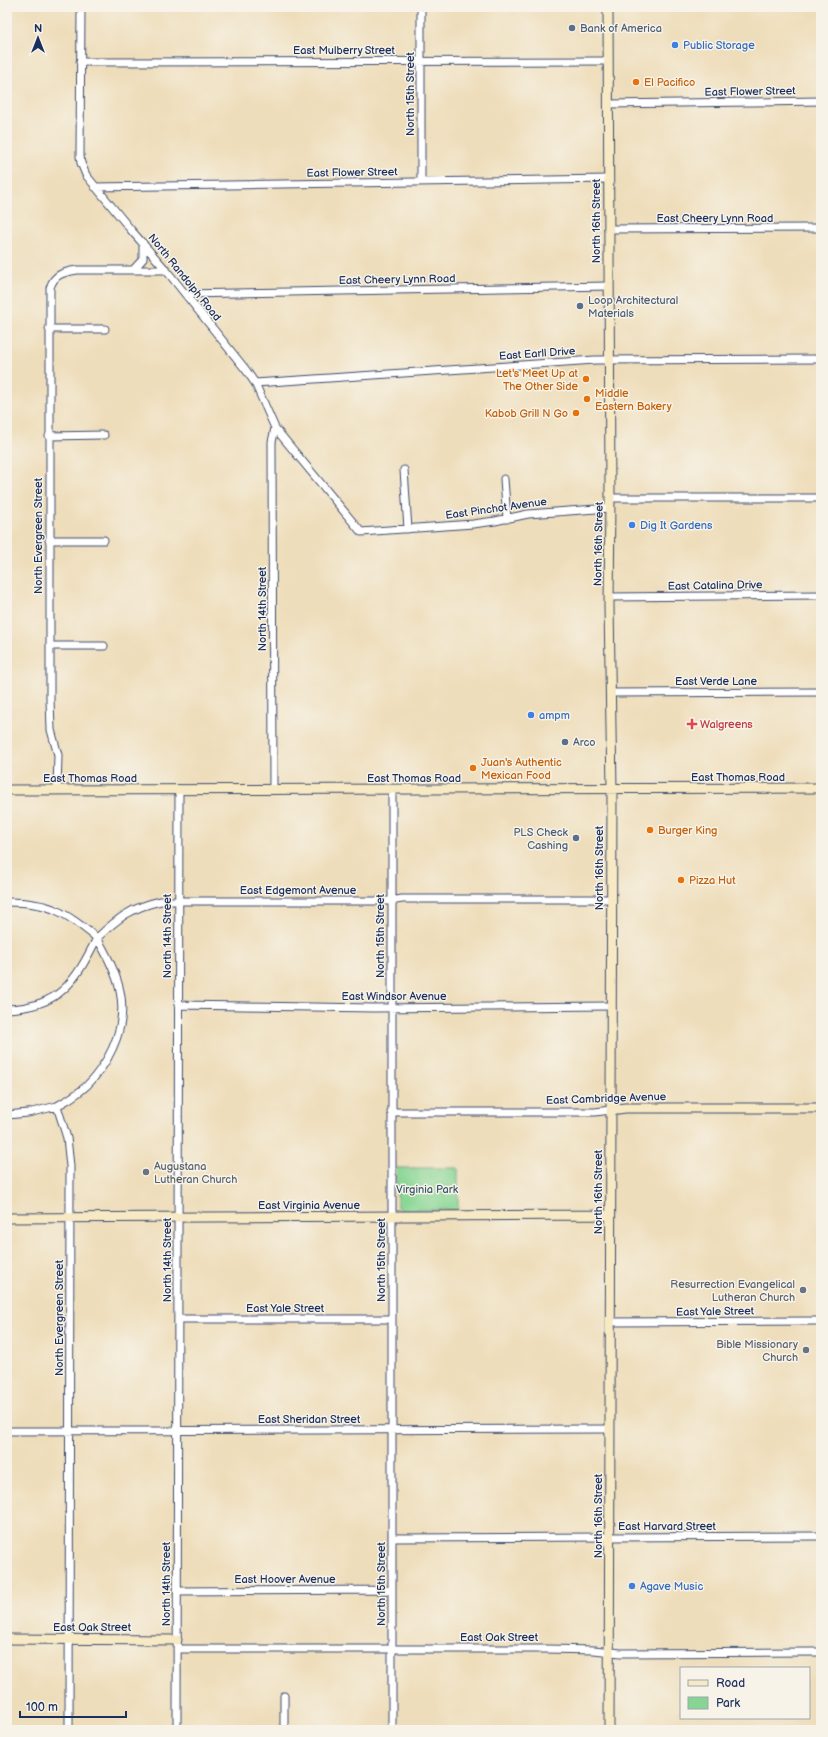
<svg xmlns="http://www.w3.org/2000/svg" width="828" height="1737" viewBox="0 0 828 1737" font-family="'Balsamiq Sans',sans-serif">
	<rect width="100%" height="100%" fill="#f7f3e8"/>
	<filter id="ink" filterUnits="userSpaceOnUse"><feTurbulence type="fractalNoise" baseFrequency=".025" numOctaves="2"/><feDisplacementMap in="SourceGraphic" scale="8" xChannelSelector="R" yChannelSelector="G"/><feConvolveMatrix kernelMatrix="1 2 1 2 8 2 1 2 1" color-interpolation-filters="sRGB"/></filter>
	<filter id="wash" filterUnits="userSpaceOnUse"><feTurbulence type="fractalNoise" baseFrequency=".012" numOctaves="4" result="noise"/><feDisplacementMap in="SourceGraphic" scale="16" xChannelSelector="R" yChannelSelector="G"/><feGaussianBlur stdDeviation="0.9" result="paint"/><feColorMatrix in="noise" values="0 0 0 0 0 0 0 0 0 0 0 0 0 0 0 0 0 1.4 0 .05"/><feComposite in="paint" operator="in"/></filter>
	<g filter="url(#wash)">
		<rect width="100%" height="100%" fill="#eeddba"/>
		<!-- green -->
		<path fill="#86d593" stroke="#508278" d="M396,1168H458V1210H399L397,1206Z"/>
	</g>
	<g filter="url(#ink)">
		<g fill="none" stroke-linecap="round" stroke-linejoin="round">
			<!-- street casing -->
			<g stroke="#3b496c" stroke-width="9">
				<path id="street" d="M81,7L80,156L81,163L86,175L131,230L166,270L246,370L255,383L275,428L361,532L473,524L495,521L528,514L610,508
					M421,7V181
					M80,62L608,61
					M608,104L821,101
					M95,187L608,179
					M608,229L821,228
					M133,270L143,259V243
					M185,294L609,286
					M49,329H105
					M255,383L595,360L821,359
					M49,436L104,435
					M404,470L408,529
					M504,479L507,519
					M610,498H821
					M49,540H104
					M609,597L821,595
					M50,646H104
					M610,693L821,692
					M57,789L58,755L51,730L50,699V288C54,274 64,272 77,270H166
					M273,790L272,442L275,428
					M392,790V1730
					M7,902C51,902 64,912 97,938C118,918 132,907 161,901H391L402,899H611
					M178,1005L374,1008L610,1006
					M7,1009C60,1007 75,982 97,938
					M391,1112H595L611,1110
					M7,1115L28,1113L57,1106
					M178,1319H392
					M610,1322L821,1321
					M7,1431L610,1429
					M392,1538L821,1536
					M177,1591L392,1590
					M177,1649H547L594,1650L621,1653L821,1652
					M69,1730L70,1166L67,1138L57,1106C70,1099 84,1090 93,1079C113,1055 127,1023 120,991C116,972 107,955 97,938
					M177,1730L179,789
					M284,1730V1696"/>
			</g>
			<!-- secondary casing -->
			<g stroke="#3b496c" stroke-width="11">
				<path id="secondary" d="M608,7L610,498L609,606L612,790L609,1730
					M7,790L821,788
					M611,1110L625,1108H821
					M7,1218L610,1215
					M7,1639L177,1640"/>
			</g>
			<!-- street -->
			<use href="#street" stroke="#fff" stroke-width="7"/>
			<!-- secondary -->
			<use href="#secondary" stroke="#f7e9c3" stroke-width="9"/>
		</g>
	</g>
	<!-- markers -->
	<g fill="#5c6f8a" stroke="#f7f3e8" stroke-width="1.5">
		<circle cx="572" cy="28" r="4"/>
		<circle cx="580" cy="306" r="4"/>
		<circle cx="565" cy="742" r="4"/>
		<circle cx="576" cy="838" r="4"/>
	</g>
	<g fill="#3f7fe0" stroke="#f7f3e8" stroke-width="1.5">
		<circle cx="675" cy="45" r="4"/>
		<circle cx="632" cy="525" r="4"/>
		<circle cx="531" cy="715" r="4"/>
		<circle cx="632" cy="1586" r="4"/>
	</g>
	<g fill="#e8710a" stroke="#f7f3e8" stroke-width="1.5">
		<circle cx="636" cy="82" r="4"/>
		<circle cx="586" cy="379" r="4"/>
		<circle cx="587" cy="399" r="4"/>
		<circle cx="576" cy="413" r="4"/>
		<circle cx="473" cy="768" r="4"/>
		<circle cx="650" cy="830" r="4"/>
		<circle cx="681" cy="880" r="4"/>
	</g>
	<path fill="#e0444e" stroke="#f7f3e8" stroke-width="1.5" d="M690 718h4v4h4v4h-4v4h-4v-4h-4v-4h4z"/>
	<g fill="#6b7280" stroke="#f7f3e8" stroke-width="1.5">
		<circle cx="146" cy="1172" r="4"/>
		<circle cx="803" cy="1290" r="4"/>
		<circle cx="806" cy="1350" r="4"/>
	</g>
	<g text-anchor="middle" stroke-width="3" stroke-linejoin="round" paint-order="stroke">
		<!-- service labels -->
		<g font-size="11" fill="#4e5e75" stroke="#f7f3e8" text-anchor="start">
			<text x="580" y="32">Bank of America</text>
			<text x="588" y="304">Loop Architectural<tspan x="588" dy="13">Materials</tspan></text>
			<text x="573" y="746">Arco</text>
			<text x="568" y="836" text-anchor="end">PLS Check<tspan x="568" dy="13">Cashing</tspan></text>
		</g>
		<!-- shop labels -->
		<g font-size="11" fill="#366cbe" stroke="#f7f3e8" text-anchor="start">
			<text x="683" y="49">Public Storage</text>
			<text x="640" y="529">Dig It Gardens</text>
			<text x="539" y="719">ampm</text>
			<text x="640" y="1590">Agave Music</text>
		</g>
		<!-- street labels -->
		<g font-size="11" fill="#1b2f5e" stroke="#f7f3e8">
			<text x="344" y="54">East Mulberry Street</text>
			<text transform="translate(750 91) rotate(-1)" y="4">East Flower Street</text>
			<text transform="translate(410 94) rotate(-90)" y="4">North 15th Street</text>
			<text transform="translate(352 172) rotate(-1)" y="4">East Flower Street</text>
			<text x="715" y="222">East Cheery Lynn Road</text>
			<text transform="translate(596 221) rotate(-90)" y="4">North 16th Street</text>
			<text transform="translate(185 277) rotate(51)" y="4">North Randolph Road</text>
			<text transform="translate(397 279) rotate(-1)" y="4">East Cheery Lynn Road</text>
			<text transform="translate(537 353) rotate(-4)" y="4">East Earll Drive</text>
			<text transform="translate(496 508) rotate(-8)" y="4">East Pinchot Avenue</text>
			<text transform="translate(38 536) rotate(-90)" y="4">North Evergreen Street</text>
			<text transform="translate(598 544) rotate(-89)" y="4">North 16th Street</text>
			<text transform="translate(715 585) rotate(-1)" y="4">East Catalina Drive</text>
			<text transform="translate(262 609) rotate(-90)" y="4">North 14th Street</text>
			<text x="716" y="685">East Verde Lane</text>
			<text x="738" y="781">East Thomas Road</text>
			<text x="90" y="782">East Thomas Road</text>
			<text x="414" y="782">East Thomas Road</text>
			<text transform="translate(599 868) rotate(-90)" y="4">North 16th Street</text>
			<text x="298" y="894">East Edgemont Avenue</text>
			<text transform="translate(167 936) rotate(-90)" y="4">North 14th Street</text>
			<text transform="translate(380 936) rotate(-90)" y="4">North 15th Street</text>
			<text x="394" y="1000">East Windsor Avenue</text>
			<text transform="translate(606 1098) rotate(-2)" y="4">East Cambridge Avenue</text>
			<text transform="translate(598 1192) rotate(-90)" y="4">North 16th Street</text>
			<text x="309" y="1209">East Virginia Avenue</text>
			<text transform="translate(167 1260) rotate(-90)" y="4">North 14th Street</text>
			<text transform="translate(381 1260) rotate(-90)" y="4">North 15th Street</text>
			<text x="285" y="1312">East Yale Street</text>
			<text transform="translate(715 1311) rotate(-1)" y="4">East Yale Street</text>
			<text transform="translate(59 1318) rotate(-90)" y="4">North Evergreen Street</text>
			<text x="309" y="1423">East Sheridan Street</text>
			<text transform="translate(598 1516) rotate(-90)" y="4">North 16th Street</text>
			<text x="667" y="1530">East Harvard Street</text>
			<text x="285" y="1583">East Hoover Avenue</text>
			<text transform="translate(166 1584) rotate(-90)" y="4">North 14th Street</text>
			<text transform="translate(381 1584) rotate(-90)" y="4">North 15th Street</text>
			<text x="92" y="1631">East Oak Street</text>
			<text x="499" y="1641">East Oak Street</text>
		</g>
		<!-- food labels -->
		<g font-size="11" fill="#c56008" stroke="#f7f3e8" text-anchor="start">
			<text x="644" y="86">El Pacifico</text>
			<text x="578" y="377" text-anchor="end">Let's Meet Up at<tspan x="578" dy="13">The Other Side</tspan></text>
			<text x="595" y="397">Middle<tspan x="595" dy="13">Eastern Bakery</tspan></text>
			<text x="568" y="417" text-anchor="end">Kabob Grill N Go</text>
			<text x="481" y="766">Juan's Authentic<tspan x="481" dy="13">Mexican Food</tspan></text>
			<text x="658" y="834">Burger King</text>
			<text x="689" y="884">Pizza Hut</text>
		</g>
		<!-- health labels -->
		<g font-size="11" fill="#be3a42" stroke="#f7f3e8" text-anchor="start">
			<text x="700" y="728">Walgreens</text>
		</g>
		<!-- worship labels -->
		<g font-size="11" fill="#5b616d" stroke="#f7f3e8" text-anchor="end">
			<text x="154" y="1170" text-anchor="start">Augustana<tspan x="154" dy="13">Lutheran Church</tspan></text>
			<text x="795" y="1288">Resurrection Evangelical<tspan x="795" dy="13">Lutheran Church</tspan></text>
			<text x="798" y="1348">Bible Missionary<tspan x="798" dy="13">Church</tspan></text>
		</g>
		<!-- park labels -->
		<g font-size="11" fill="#36586b" stroke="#f7f3e8">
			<text x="427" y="1193">Virginia Park</text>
		</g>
	</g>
	<!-- margin -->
	<rect width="828" height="1737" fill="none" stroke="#f7f3e8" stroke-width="24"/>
	<!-- legend -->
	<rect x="680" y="1667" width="130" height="52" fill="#f7f3e8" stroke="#9fa5b1"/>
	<rect x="688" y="1680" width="20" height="6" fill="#f7e9c3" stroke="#9fa5b1"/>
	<text x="716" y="1687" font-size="12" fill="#1b2f5e">Road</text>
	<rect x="688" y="1697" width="20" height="12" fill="#86d593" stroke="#9fa5b1"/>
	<text x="716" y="1707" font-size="12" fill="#1b2f5e">Park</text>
	<!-- north arrow -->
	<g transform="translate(38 38)" stroke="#f7f3e8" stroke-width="3" paint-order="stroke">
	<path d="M0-3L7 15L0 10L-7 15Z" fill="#1b2f5e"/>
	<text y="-6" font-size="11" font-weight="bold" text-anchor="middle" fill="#1b2f5e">N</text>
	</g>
	<!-- scale -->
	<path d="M20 1711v6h106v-6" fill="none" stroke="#1b2f5e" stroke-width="2"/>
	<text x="26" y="1711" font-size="12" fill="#1b2f5e" stroke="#f7f3e8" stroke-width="3" paint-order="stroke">100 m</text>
</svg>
